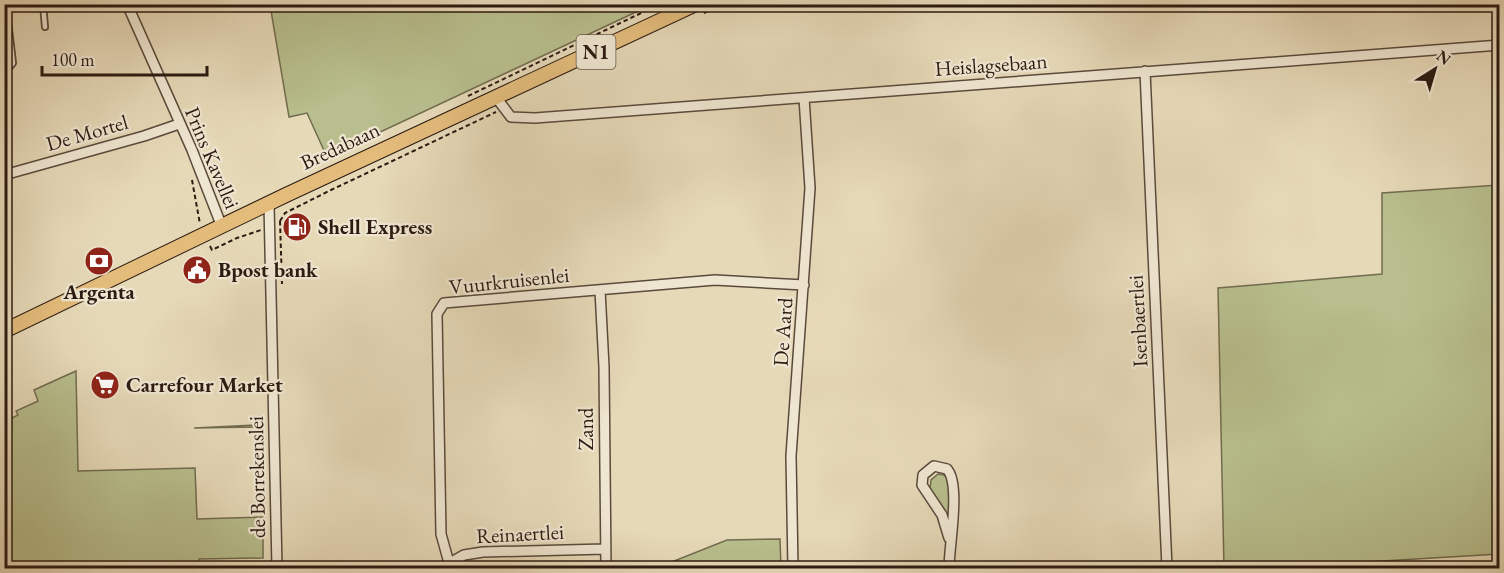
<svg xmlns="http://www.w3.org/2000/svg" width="1504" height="573" viewBox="0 0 1504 573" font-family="'EB Garamond',serif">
	<rect width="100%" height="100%" fill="#e6d9b8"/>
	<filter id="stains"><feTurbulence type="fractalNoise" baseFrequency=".00333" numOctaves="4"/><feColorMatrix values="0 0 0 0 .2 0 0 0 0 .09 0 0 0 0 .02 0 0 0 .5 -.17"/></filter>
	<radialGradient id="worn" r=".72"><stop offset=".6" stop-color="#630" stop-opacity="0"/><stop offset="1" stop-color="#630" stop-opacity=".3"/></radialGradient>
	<!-- green -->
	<path fill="#b8be8d" stroke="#726c50" stroke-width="1.5" d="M270,5V4L651,5L327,157L307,113L289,117Z
		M1499,185V554L1266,568H1224L1218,288L1382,274V193Z
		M76,371L78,471L195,468L197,519L263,517V558L199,559V568H5V427L12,424L10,419L18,415L16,411L38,401L34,390Z
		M261,416V427L194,428L255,425L257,417Z
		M938,474L944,475L951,482L949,518L930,489L931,480Z
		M780,539L781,568H664V565L727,540Z"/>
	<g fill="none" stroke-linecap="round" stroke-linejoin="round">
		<!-- lane casing -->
		<g stroke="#5a4a3c" stroke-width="8">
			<path id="lane" d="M43,4L45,27
				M4,74L13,63L6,4"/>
		</g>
		<!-- street casing -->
		<g stroke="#5a4a3c" stroke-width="12">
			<path id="street" d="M127,4L192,150L222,227
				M1145,71L1167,568
				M495,96L511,117L535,118L1500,45
				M4,175L144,136L179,124
				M269,204L277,568
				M600,290L604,367L606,568
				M449,563L441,534L437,314L444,303L715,280L804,285
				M441,568L464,555L483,552L605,549
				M793,568L791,456L810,188L804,98
				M949,568C949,546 961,484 947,469L934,466L923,475L922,485L942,515L949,538"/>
		</g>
		<!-- primary casing -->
		<g stroke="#2c1b12" stroke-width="16">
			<path id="primary" d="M4,331L286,195L696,4"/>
		</g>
		<!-- path -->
		<path stroke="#2c1b12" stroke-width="2" stroke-dasharray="4.5 3" stroke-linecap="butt" d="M704,13L724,4
			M468,96L660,4
			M192,180L200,224
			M280,221L285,213L331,190L496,112
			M280,221L282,284
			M210,246L212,250L237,238L261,230
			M656,568L665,566L784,565"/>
		<!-- lane -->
		<use href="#lane" stroke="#efe6d1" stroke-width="4.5"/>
		<!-- street -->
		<use href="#street" stroke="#efe6d1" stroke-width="9"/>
		<!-- primary -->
		<use href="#primary" stroke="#e3bc7c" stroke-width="14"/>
	</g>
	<!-- icons -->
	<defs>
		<g id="fuel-disc" transform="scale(1.5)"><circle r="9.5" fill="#8f2418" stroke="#efe6d1"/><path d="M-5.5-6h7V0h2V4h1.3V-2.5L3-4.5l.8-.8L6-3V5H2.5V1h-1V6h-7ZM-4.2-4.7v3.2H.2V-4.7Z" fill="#fff"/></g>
		<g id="bank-disc" transform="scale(1.5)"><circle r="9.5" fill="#8f2418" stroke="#efe6d1"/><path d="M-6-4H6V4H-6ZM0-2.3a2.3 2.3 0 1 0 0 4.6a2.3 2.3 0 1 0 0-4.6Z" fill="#fff"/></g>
		<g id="civic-disc" transform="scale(1.5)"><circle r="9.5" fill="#8f2418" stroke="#efe6d1"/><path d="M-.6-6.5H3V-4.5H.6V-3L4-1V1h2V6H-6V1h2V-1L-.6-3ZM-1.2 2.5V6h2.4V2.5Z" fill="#fff"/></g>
		<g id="supermarket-disc" transform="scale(1.5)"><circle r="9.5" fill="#8f2418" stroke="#efe6d1"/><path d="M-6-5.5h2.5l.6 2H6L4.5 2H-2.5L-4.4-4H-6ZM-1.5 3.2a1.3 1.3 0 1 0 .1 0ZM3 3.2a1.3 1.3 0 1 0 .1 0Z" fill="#fff"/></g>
	</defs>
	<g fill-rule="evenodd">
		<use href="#fuel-disc" x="297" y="227"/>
		<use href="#bank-disc" x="99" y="261"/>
		<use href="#civic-disc" x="197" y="270"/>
		<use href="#supermarket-disc" x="105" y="385"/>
	</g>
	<g text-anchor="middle" stroke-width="4.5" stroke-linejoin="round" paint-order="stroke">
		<!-- shield labels -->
		<rect fill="#efe6d1" stroke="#66584b" stroke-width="1.5" x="576.5" y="35" width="39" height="34" rx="4.5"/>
		<g font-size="20" font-weight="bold" fill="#2c1b12">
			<text x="596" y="59">N1</text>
		</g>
		<!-- street labels -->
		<g font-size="21" fill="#2c1b12" stroke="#efe6d1">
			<text transform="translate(991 65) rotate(-4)" y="7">Heislagsebaan</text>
			<text transform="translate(87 133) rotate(-16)" y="7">De Mortel</text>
			<text transform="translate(340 146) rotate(-25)" y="7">Bredabaan</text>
			<text transform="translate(212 158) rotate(67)" y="7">Prins Kavellei</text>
			<text transform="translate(509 281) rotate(-6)" y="7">Vuurkruisenlei</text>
			<text transform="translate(1138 321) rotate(-93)" y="7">Isenbaertlei</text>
			<text transform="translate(783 332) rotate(-86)" y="7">De Aard</text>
			<text transform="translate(586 429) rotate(-90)" y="7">Zand</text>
			<text transform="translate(257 477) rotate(-91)" y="7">de Borrekenslei</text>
			<text transform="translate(520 534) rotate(-3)" y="7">Reinaertlei</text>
		</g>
		<!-- poi labels -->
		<g font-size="21" font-weight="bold" fill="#2c1b12" stroke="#efe6d1" text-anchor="start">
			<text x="318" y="234">Shell Express</text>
			<text x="218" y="277">Bpost bank</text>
			<text x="99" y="299" text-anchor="middle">Argenta</text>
			<text x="126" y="392">Carrefour Market</text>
		</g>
	</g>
	<!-- margin -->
	<rect width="1504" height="573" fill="none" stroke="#e6d9b8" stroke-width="24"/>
	<rect x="6" y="6" width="1492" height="561" fill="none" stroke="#2c1b12" stroke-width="3"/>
	<rect x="12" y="12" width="1480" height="549" fill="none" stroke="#2c1b12" stroke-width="1.5"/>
	<!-- north arrow -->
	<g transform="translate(1435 69) rotate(37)" stroke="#efe6d1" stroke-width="4.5" paint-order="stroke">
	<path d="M0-4.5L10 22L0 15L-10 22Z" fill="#2c1b12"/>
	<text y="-9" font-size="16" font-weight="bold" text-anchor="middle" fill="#2c1b12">N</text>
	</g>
	<!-- scale -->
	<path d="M42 66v9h165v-9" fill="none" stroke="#2c1b12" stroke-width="3"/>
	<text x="51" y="66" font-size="18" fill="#2c1b12" stroke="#efe6d1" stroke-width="4.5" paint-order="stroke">100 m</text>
	<rect width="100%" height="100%" filter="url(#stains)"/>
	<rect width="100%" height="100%" fill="url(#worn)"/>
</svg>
